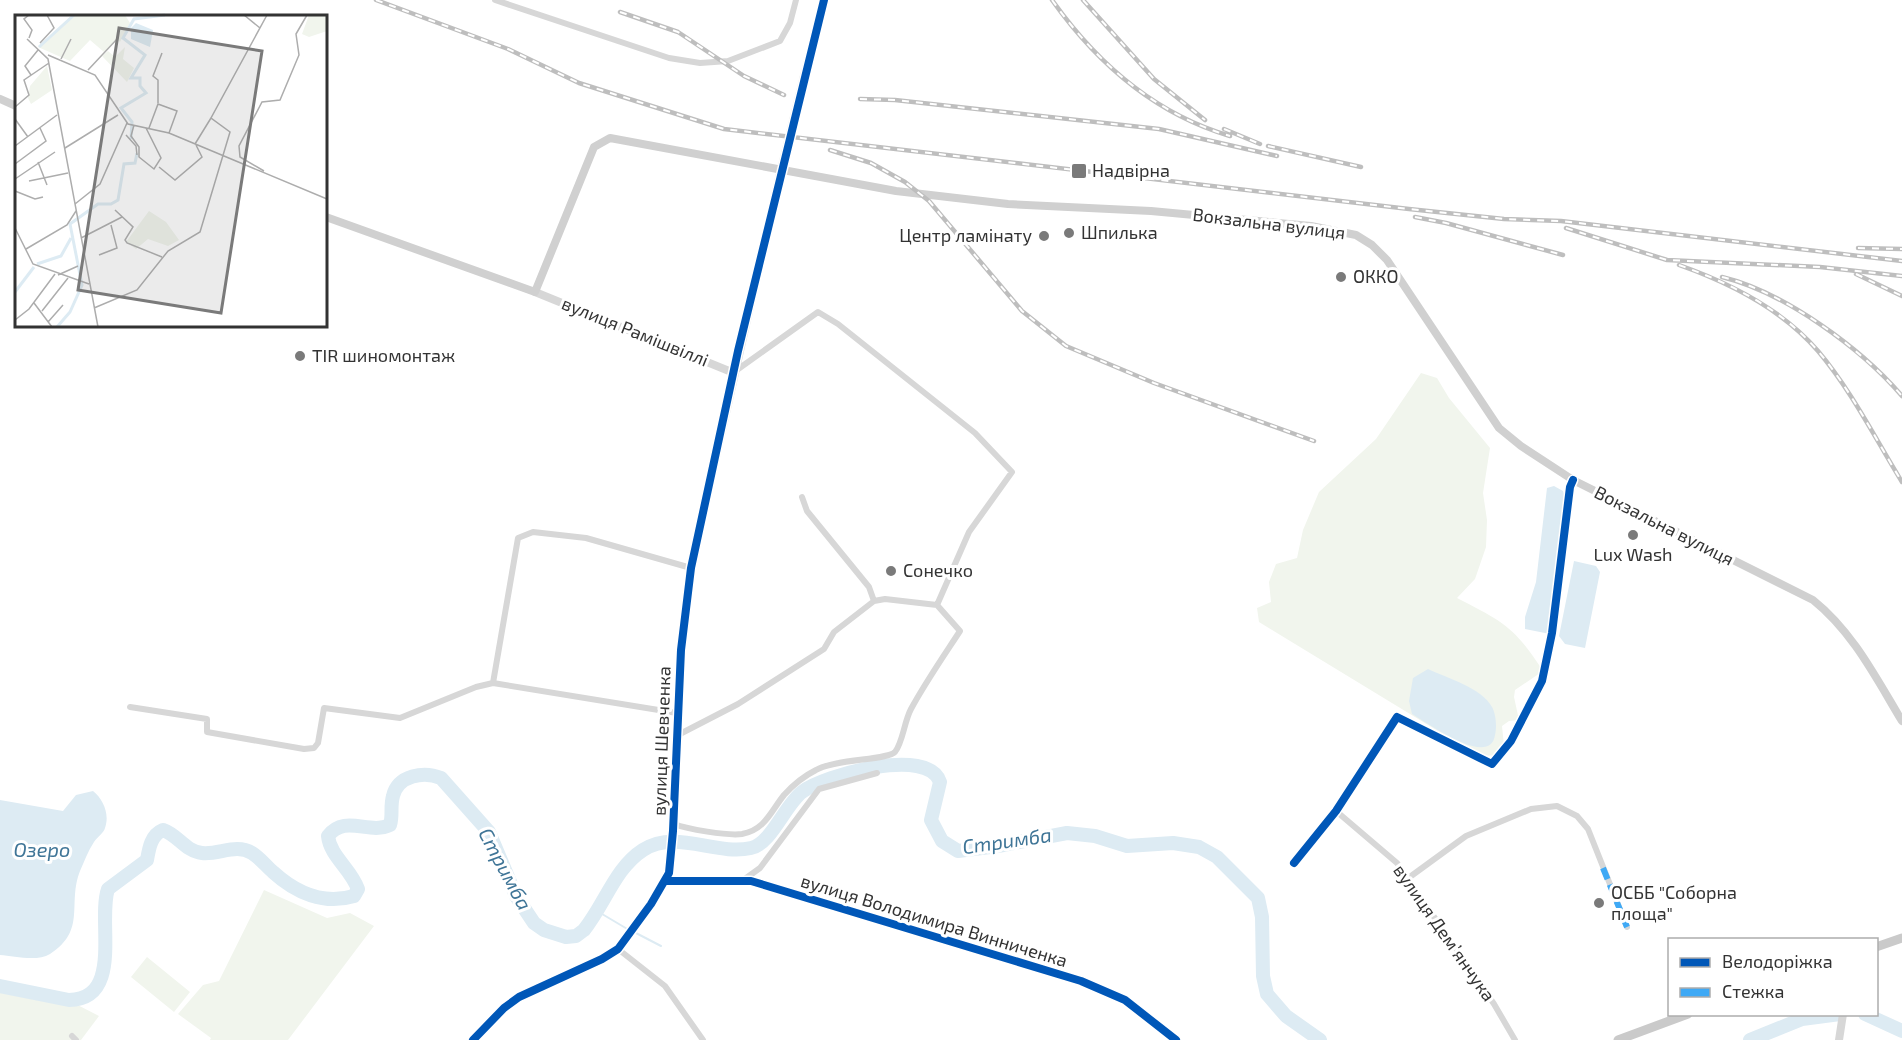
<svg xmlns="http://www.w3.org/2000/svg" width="1902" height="1040" viewBox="0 0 1902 1040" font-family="'Exo 2',sans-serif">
	<rect width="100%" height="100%" fill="#fff"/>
	<!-- green -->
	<path fill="#f1f5ed" d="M1421,373L1437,378L1449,398L1490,448L1483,493L1487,520L1486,547L1475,579L1457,598C1502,621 1515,627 1543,671L1515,690L1514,697L1519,720L1509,721L1502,726L1505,755L1479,756L1259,622L1257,608L1271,602L1269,582L1276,564L1297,558L1303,530L1319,492L1376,439Z
		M264,890L327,918L350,913L374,926L288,1040H210L211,1038L178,1014L203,985L219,981Z
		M147,957L190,992L174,1012L131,977Z
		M0,982L64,998L99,1016L81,1040H0Z"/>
	<!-- water -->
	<path fill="#ddebf3" d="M1554,486L1563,491L1565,497L1550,634L1525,629V617L1536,582L1547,488Z
		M1574,561L1596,566L1600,572L1585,648L1565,644L1559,636Z
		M1428,669C1447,678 1482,688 1492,707C1496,714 1497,727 1495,735C1490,769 1426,722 1412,714L1409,701L1413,678Z
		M93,791C103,799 110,814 105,828C104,833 97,837 94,842C88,851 84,862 80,871C67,904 87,930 50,954C37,962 14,956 0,955V800L63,811L76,795Z"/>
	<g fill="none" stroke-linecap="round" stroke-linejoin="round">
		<!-- stream -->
		<path stroke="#ddebf3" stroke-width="2" d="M597,911L629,930
			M634,932L661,946"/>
		<!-- river -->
		<path stroke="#ddebf3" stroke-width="14" d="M0,986L69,1000C124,999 97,921 108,889L147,860C149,848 151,835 163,830C178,835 185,851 202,853C219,855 236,843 252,853C260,858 266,866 273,872C296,893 324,905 354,896L358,889C351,869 330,856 328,836C345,814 369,835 390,825C393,816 390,806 393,796C398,775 424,771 441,778L489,832L516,896L534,923L544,930L566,937L576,936L584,930C605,904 615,868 643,850C676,829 716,856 751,848C771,844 785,805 802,792C824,775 929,746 940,782L931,820L942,841L958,851L998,846L1067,833L1095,836L1127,846L1173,843L1199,847L1217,857L1258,898L1262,917L1263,976L1267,994L1286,1016L1320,1040
			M1865,1014L1902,1031
			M1750,1040L1802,1019L1840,1014"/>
		<!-- minor -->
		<path stroke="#d7d7d7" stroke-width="6" d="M495,0L669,58L700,63L728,61L780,41L790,23L796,0
			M734,372L818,312L838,324L975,433L1012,472L969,532L937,605
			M802,497L807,511L869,587L874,601
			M130,707L207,719V732L304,749L314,748L318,743L324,708L400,718L476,687L493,683
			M677,713L493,683L518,538L533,532L586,538L691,568
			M1336,811L1397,863L1494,1004L1515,1040
			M674,824C687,829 727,836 742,834C765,830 771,811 784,795C793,785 804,776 816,770C835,759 888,760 895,752C903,742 904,722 911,709C925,683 943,657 960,631L937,605L885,599L874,601L834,632L824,649L738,704L676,736
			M1294,863L1336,811L1397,717L1492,764L1511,741L1542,681L1552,633L1570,487L1573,480
			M1407,879L1466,836L1531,809L1557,806L1577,816L1588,829L1627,927
			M666,881H751L1081,981L1125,1000L1176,1040
			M742,881L760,868L819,789L877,773
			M618,949L665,986L703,1040
			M72,1036L76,1040"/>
		<!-- tertiary -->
		<path stroke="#d7d7d7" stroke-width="8" d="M804,76L824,0
			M535,292L734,373
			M473,1040L504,1008L519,997L602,959L618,949L651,904L669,873L673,831L681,650L691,568L780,174
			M1839,1040L1843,1014"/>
		<!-- secondary -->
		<path stroke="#d0d0d0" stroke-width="8" d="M0,99L16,106
			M326,217L535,292L594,147L610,138L896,191L1008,204L1151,211L1311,226L1356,235L1372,245L1387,260L1499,428L1521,446L1573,480L1813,600C1853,632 1876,678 1902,721"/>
		<!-- primary -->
		<path stroke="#cacaca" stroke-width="9" d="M1876,947L1902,938
			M1618,1040L1688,1014"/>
		<!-- rail casing -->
		<g stroke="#bebebe" stroke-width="4.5">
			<path id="rail" d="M376,0L508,49L579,83L724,129L1409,209L1504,219L1561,221L1902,261
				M1052,0C1096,62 1155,114 1230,136
				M1083,0L1154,79L1205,120
				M620,12L678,32L744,76L784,95
				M860,99L895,100L1159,129L1277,156
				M1224,129L1260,144
				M1268,146L1361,167
				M830,150L871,163L905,182L929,201L1022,311L1066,346L1154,383L1314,441
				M1415,217L1446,223L1563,255
				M1566,228L1667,260L1820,267L1902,276
				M1858,248L1902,249
				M1679,265C1730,283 1782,309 1818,351C1851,390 1875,438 1902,482
				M1856,274L1902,296
				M1722,277C1784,292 1861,348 1902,396"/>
		</g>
		<!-- rail -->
		<use href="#rail" stroke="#fff" stroke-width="2" stroke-dasharray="7" stroke-linecap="butt"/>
		<!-- tertiary-bridge -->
		<path stroke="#d7d7d7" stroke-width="8" d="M780,174L804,76"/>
		<!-- quiet -->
		<path stroke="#3fa9f5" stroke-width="6" stroke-dasharray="12 6" stroke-linecap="butt" d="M1603,868L1627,927"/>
		<!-- cycleway casing -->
		<g stroke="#fff" stroke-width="11">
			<path id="cycleway" d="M1294,863L1336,811L1397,717L1492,764L1511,741L1542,681L1552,633L1570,487L1573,480
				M666,881H751L1081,981L1125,1000L1176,1040
				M473,1040L504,1008L519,997L602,959L618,949L651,904L669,873L673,831L681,650L691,568L738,351L824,0"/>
		</g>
		<!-- cycleway -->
		<use href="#cycleway" stroke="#0057b8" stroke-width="8"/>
	</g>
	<!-- markers -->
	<g fill="#7a7a7a" stroke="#fff" stroke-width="2">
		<rect x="1071" y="163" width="16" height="16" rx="3"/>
		<circle cx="1069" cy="233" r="6"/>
		<circle cx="1044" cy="236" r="6"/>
		<circle cx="1341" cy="277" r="6"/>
		<circle cx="300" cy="356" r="6"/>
		<circle cx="1633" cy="535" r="6"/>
		<circle cx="891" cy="571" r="6"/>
		<circle cx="1599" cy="903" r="6"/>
	</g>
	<g text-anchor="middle" stroke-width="6" stroke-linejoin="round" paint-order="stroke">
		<!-- poi labels -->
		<g font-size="18" fill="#333" stroke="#fff" text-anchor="start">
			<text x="1092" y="177">Надвірна</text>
			<text x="1081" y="239">Шпилька</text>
			<text x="1032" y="242" text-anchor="end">Центр ламінату</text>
			<text x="1353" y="283">ОККО</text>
			<text x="312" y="362">TIR шиномонтаж</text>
			<text x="1633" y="561" text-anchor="middle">Lux Wash</text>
			<text x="903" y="577">Сонечко</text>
			<text x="1611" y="899">ОСББ "Соборна<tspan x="1611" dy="21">площа"</tspan></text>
		</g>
		<!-- street labels -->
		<g font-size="18" fill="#333" stroke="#fff">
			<text transform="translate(1269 224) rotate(7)" y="6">Вокзальна вулиця</text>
			<text transform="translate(635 332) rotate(22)" y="6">вулиця Рамішвіллі</text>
			<text transform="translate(1664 526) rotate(27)" y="6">Вокзальна вулиця</text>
			<text transform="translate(662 741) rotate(-88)" y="6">вулиця Шевченка</text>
			<text transform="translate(934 921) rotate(17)" y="6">вулиця Володимира Винниченка</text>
			<text transform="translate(1444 933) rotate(55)" y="6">вулиця Демʼянчука</text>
		</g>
		<!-- water labels -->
		<g font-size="20" font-style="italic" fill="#3f7597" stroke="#fff">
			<text transform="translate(1007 841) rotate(-8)" y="7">Стримба</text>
			<text x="42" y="857">Озеро</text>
			<text transform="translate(505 869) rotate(62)" y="7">Стримба</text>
		</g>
	</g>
	<!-- overview -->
	<g transform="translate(15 15)">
		<rect width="312" height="312" fill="#fff"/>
		<path d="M57,0H110L115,8L105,27L102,24L89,37L75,25L55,46L23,32ZM294,0H312V16L294,22L287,19ZM110,32L108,44L119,53L112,67L87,41L93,36L100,42ZM32,51L37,75L16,89L13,83L15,71ZM134,196L151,207L164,225L153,231L133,224L121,234L111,227Z" fill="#f1f5ed"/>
		<path d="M121,8L138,15L135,32L116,24V13Z" fill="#ddebf3"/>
		<path fill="none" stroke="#ddebf3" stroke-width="3" d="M24,32L59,0M116,124L117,107L106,93L131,78L125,71V63H116L130,40L108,23L119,4L150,0M22,249L46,241L56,223M0,277L19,252M42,312L55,297L67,270L55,209L83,189H96L103,185L109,149L120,148L122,138"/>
		<path fill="none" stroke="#adadad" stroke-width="1.5" d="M229,0L245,13M14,23L17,15L9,4L14,0M12,24L33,44L83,312M25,28L39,13L32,0M33,40L80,60L113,109L154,118L312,184M46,44L56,24M73,55L103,23M16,60L10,51L23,35M143,88V65L138,61L147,38M0,92L14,80L9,65L34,48M0,104L13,122M119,110L116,121L124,132V142L139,154L146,143L131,113M134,113L143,89L162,96L154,118M111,120L121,131L122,140M180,129L196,103M0,131L42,100M50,133L103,100M23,147L32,170M0,149L31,126L25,113M144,152L160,165L187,142L181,130M249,156L225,142L224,131L247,87L265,85L284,40L281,19L292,0M0,164L40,137M14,166L53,158M0,176L20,184L28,182M60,189L85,169L112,108M100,195L118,212L110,225L112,228L147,242M0,213L18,249L74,269M66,223L107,202M11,234L52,210L61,196M84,240L102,233L96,210M43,260L63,251M19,288L37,312M79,293L122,275L153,236L185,217L215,117L196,103L252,0M27,296L53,263M0,305L14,294L40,259M33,307L48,290"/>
		<path fill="#7a7a7a" fill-opacity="0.15" stroke="#7a7a7a" stroke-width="3" d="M104,13L247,36L206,298L63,275Z"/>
		<rect width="312" height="312" fill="none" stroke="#333" stroke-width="3"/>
	</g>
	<!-- legend -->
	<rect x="1668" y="938" width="210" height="78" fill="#ffffff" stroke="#adadad" stroke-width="1.5"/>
	<rect x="1680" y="958" width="30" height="9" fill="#0057b8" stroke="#adadad" stroke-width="1.5"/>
	<text x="1722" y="968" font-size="18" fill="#333333">Велодоріжка</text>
	<rect x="1680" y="988" width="30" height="9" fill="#3fa9f5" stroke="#adadad" stroke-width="1.5"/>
	<text x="1722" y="998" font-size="18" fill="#333333">Стежка</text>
</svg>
